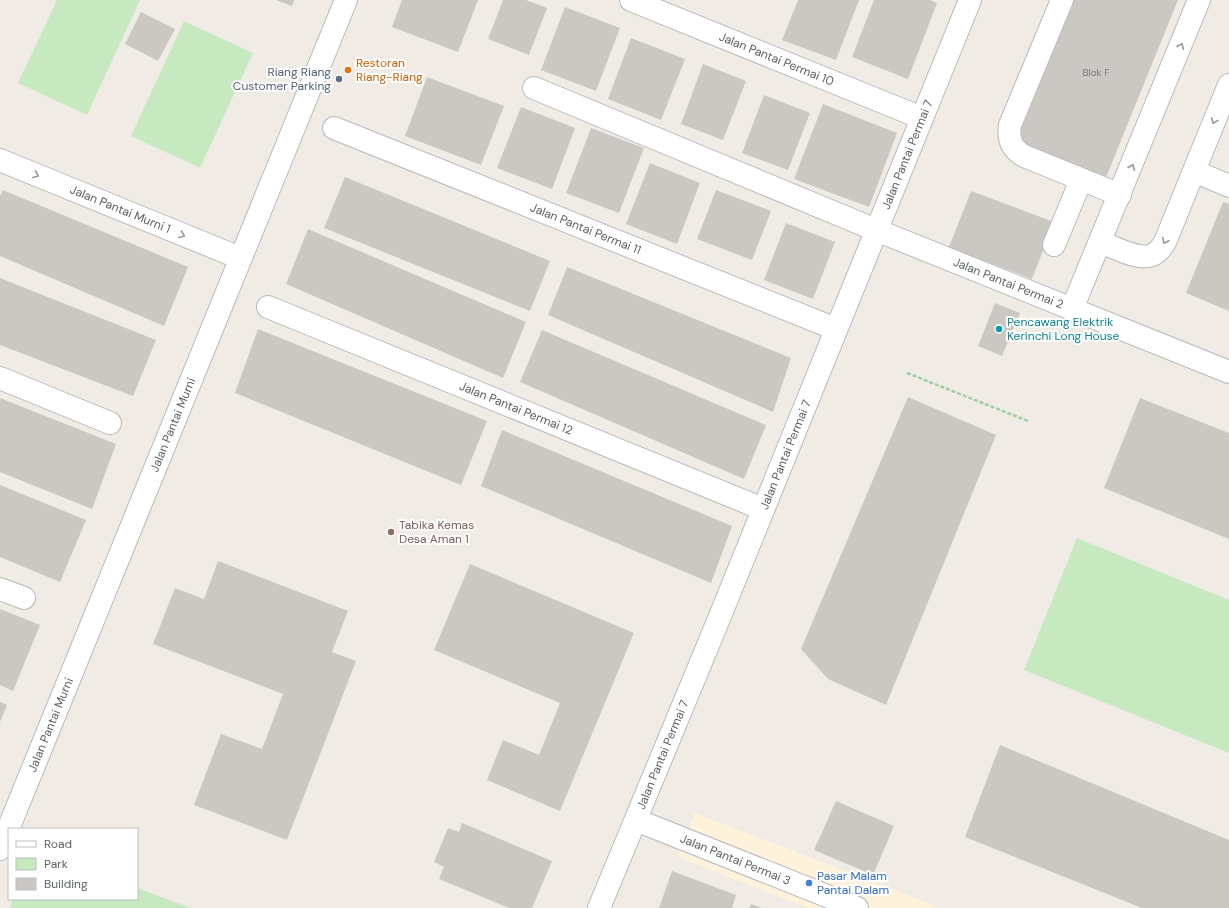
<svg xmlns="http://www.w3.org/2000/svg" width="1229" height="908" viewBox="0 0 1229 908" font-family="'DM Sans',sans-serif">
	<rect width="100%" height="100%" fill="#f0ece5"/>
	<!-- commercial -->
	<path fill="#fff2db" d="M695,813L941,908H807L678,857Z"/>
	<!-- green -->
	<path fill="#c6e9c0" d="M57,0H140L87,115L18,83Z
		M184,21L253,53L200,168L131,136Z
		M1077,538L1229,600V753L1024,670Z
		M137,888L191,908H10L13,899H137Z"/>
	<!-- building -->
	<path fill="#cbc7c2" d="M276,0H294L292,6Z
		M402,0H478L458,52L392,27Z
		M503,0H526L547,8L529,55L488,39Z
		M798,0H859L836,60L782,40Z
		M874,0H930L937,3L908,79L852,57Z
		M1073,0H1178L1105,180L1015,144Z
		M565,7L620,28L596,91L541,70Z
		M141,12L175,29L158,61L125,44Z
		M631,38L685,59L661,120L608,99Z
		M703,64L746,81L723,140L681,124Z
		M427,77L504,106L481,165L405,136Z
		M764,95L810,113L788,170L742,153Z
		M823,104L897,133L869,207L794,179Z
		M521,107L575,128L552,189L497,168Z
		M591,128L644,148L619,213L566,193Z
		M650,163L700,183L677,244L626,224Z
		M345,177L550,261L530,311L324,228Z
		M3,190L188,267L164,326L0,256V196Z
		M716,190L771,211L752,260L697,239Z
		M971,191L1054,222L1032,279L949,247Z
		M1223,202L1229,204V311L1186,293Z
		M786,223L835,242L813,299L764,280Z
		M308,229L526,322L503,378L286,284Z
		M567,267L791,358L773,412L548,315Z
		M0,278L156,340L133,396L0,345Z
		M995,303L1020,313L1002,356L978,346Z
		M258,329L487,421L461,485L235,393Z
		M542,330L766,425L744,479L520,382Z
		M908,397L996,435L886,705L828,679L801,649Z
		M0,398L116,444L92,509L0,472Z
		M1140,398L1229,433V539L1104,488Z
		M502,430L732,526L711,583L481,486Z
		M0,485L86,520L60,582L0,557Z
		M218,561L348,611L332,652L356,661L287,840L194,805L221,734L262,749L283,694L153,644L175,588L204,599Z
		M470,564L634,633L560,811L487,780L503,740L539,755L560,703L434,650Z
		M0,609L40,625L13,691L0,685Z
		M0,702L7,705L0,722Z
		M1000,745L1229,840V908H1142L965,837Z
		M836,801L894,826L873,875L814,850Z
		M462,823L552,861L532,908H509L439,879L444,867L434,862L448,828L459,832Z
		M672,871L736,895L732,908H659Z
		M751,904L762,908H749Z"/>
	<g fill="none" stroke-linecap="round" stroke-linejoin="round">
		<!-- minor casing -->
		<g stroke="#b6b9bd" stroke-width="24">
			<g id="minor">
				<path id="s1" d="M631,0L922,118"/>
				<path d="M1062,0L1010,125C1008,140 1011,148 1024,156L1120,195"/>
				<path id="s2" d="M534,88L876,230L1229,372"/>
				<path id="s3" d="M334,128L836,329"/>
				<path id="s4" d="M0,160L240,258"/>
				<path d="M1194,171L1229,186"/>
				<path d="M1101,242C1114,247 1138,261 1152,255C1158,253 1162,247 1165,242L1229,85"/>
				<path d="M1054,245L1081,180"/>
				<path id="s5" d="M268,307L763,509"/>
				<path d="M1072,309L1199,0"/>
				<path d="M0,378L110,423"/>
				<path d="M0,589L24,598"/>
				<path id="s6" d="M636,820L857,908"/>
				<path id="s7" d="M0,849L346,0"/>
				<path id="s8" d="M599,908L716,626L970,0"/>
			</g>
		</g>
		<!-- path -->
		<path stroke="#9ccfa3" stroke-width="2.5" stroke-dasharray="4 2" stroke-linecap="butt" d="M907,373L1028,421"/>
		<!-- minor -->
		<use href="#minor" stroke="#fff" stroke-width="22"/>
	</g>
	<!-- one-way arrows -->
	<defs><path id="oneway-chevron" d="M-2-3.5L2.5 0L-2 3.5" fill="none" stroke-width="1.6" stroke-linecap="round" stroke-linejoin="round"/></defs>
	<g stroke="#96999c">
		<use href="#oneway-chevron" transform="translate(1181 46) rotate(-68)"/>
		<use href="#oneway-chevron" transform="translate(1214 121) rotate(112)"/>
		<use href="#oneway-chevron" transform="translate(1132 167) rotate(-68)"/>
		<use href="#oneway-chevron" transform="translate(36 175) rotate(22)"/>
		<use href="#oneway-chevron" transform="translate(182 235) rotate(22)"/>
		<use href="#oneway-chevron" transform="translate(1165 241) rotate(117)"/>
	</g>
	<!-- markers -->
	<circle fill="#e8710a" stroke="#fff" stroke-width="1.5" cx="348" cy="70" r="4"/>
	<circle fill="#5c6f8a" stroke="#fff" stroke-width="1.5" cx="339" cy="79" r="4"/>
	<circle fill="#0f9aa8" stroke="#fff" stroke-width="1.5" cx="999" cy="329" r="4"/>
	<circle fill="#8d6e63" stroke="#fff" stroke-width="1.5" cx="391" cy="532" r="4"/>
	<circle fill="#3f7fe0" stroke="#fff" stroke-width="1.5" cx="809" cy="883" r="4"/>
	<g text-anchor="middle" stroke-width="4" stroke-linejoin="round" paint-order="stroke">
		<!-- number labels -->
		<g font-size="10" fill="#787b7d">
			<text x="1096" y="76">Blok F</text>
		</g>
		<!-- street labels -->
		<g font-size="12" fill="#5d6266" stroke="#fff">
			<text dy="4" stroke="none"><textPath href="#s1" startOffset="157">Jalan Pantai Permai 10</textPath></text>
			<text dy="4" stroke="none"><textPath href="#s8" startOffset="814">Jalan Pantai Permai 7</textPath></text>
			<text dy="4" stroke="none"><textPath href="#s4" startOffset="130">Jalan Pantai Murni 1</textPath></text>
			<text dy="4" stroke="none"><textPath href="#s3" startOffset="271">Jalan Pantai Permai 11</textPath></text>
			<text dy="4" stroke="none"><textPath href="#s2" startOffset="513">Jalan Pantai Permai 2</textPath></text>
			<text dy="4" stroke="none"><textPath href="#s5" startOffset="268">Jalan Pantai Permai 12</textPath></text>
			<text dy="4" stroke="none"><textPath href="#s7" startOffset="458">Jalan Pantai Murni</textPath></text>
			<text dy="4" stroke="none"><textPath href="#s8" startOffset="490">Jalan Pantai Permai 7</textPath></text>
			<text dy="4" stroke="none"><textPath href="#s7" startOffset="134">Jalan Pantai Murni</textPath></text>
			<text dy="4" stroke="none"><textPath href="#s8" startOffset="166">Jalan Pantai Permai 7</textPath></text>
			<text dy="4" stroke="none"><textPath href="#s6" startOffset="107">Jalan Pantai Permai 3</textPath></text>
		</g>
		<!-- food labels -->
		<g font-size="12" fill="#c56008" stroke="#fff" text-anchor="start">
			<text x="356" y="67">Restoran<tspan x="356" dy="14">Riang-Riang</tspan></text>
		</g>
		<!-- service labels -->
		<g font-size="12" fill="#4e5e75" stroke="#fff" text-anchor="end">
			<text x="331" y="76">Riang Riang<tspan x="331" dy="14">Customer Parking</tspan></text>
		</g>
		<!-- culture labels -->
		<g font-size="12" fill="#0d838f" stroke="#fff" text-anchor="start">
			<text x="1007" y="326">Pencawang Elektrik<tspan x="1007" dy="14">Kerinchi Long House</tspan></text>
		</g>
		<!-- education labels -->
		<g font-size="12" fill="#785e54" stroke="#fff" text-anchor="start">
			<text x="399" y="529">Tabika Kemas<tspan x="399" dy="14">Desa Aman 1</tspan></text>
		</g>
		<!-- shop labels -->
		<g font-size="12" fill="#366cbe" stroke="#fff" text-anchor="start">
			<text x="817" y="880">Pasar Malam<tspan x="817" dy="14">Pantai Dalam</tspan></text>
		</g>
	</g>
	<!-- legend -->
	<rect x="8" y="828" width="130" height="72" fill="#ffffff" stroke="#bec0c2"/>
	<rect x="16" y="841" width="20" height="6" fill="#ffffff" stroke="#bec0c2"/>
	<text x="44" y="848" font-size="12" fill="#5d6266">Road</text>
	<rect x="16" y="858" width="20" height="12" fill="#c6e9c0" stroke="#bec0c2"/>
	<text x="44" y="868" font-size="12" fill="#5d6266">Park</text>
	<rect x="16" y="878" width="20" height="12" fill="#cbc7c2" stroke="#bec0c2"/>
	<text x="44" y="888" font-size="12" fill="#5d6266">Building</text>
</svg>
